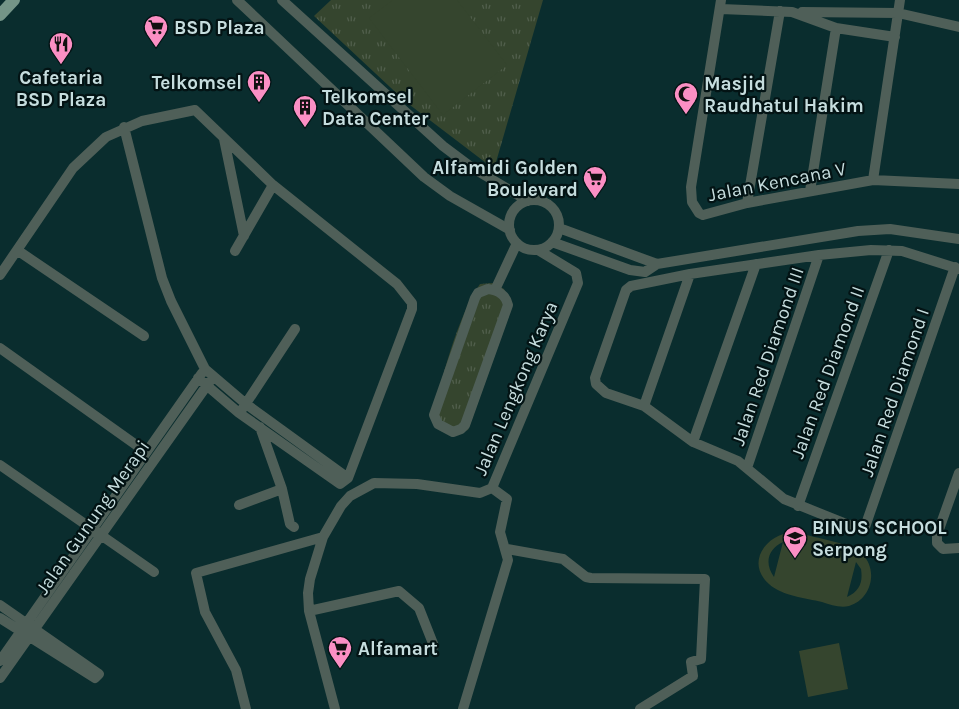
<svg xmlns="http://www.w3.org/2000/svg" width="959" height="709" viewBox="0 0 959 709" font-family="Karla,sans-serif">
	<defs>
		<pattern id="grass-tufts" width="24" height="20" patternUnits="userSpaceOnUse" patternTransform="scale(1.25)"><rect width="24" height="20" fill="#35452e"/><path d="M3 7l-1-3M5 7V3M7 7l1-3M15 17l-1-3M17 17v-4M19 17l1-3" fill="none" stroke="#515f4c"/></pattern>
	</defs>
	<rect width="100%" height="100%" fill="#0a2d2e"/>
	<!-- grass -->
	<path fill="url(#grass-tufts)" d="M331,0H543L494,169L406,102L314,16Z
		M493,283L504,289L512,307L468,430L454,434L441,431L433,421C439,384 459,313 480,284Z"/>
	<!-- pitch -->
	<path fill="#35452e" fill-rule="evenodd" d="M393,0H457L507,65L443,115L369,18Z
		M793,532C812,537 848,542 862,554C879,570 871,600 849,606C840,608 831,605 822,602C806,598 782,596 769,584C745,563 766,534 793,532ZM783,542L774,577C764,563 768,549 783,542ZM856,562L861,569C863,582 860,591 847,597Z
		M839,643L848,689L808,697L799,651Z"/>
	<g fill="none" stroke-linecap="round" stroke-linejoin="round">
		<!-- minor -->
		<path stroke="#4f5f58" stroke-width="10" d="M237,0L424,177L450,196L510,230
			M282,0L443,146L471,167L528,201
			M721,0L691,187L692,202L699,213L703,215L747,203L873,180L959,184
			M721,9L792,12L836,28L895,37
			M802,12L898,13L959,27
			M124,127L162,278L171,301L205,369L246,404L348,478
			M224,139L244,236
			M873,180L900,0
			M810,191L836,28
			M509 225a25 25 0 1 1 50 0a25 25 0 1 1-50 0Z
			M747,203L780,11
			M559,228L657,264
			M552,242L630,270L645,272L657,264L858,231L890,229L959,239
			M17,250L144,336
			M235,251L273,185
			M955,267L865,527L856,528L784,499L738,461L693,442L644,406L606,393L596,384L595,378L626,290L631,286L690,274L819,255L871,250L902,251L959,269
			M0,275L73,168L106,137L142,121L195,110L273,185L397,284L412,303V309L348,478L340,484L239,413L198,378
			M488,289C498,290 506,295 508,305L465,425L461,429L453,432L438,424L434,415L475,298L478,293Z
			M495,290L517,243
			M0,348L146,452
			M644,406L690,274
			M243,408L295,329
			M260,427L282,489L290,524L294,527
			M693,442L756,264
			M0,465L154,572
			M747,468L819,255
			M959,473L937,535V543L943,549L959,548
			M239,505L282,489
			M798,506L889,250
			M507,549L563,559L586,577L591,578L705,579L701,659L691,662L693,676L640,709
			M0,605L99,674L95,678L0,618
			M309,611L399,591L419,608L434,646
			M0,661L202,373
			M0,678L210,381
			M246,709L236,670L205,612L196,573L323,537
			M335,709L309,611L308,593L310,579L323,537L341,506L350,496L374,483L417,484L480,493L492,488L578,283L576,273L538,250
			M463,709L508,560L500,532L507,499L492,488"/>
		<!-- major -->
		<path stroke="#749588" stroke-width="12" d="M0,15L14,0"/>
	</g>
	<!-- icons -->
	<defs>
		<g id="supermarket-pin" transform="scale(1.25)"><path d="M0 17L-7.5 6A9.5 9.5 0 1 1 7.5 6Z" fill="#fb8fc4" stroke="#031314"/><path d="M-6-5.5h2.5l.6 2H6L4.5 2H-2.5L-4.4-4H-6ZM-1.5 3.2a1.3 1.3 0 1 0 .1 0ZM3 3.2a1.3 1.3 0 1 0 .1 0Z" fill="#111"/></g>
		<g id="restaurant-pin" transform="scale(1.25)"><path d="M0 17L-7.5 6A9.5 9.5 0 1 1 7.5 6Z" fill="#fb8fc4" stroke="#031314"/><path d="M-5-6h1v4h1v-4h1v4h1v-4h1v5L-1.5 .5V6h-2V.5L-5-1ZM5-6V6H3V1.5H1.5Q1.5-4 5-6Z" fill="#111"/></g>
		<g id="building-pin" transform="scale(1.25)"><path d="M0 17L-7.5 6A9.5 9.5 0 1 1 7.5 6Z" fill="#fb8fc4" stroke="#031314"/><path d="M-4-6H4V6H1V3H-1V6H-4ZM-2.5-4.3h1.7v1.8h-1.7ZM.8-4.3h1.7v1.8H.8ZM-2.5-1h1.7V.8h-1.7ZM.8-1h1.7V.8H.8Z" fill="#111"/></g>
		<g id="mosque-pin" transform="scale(1.25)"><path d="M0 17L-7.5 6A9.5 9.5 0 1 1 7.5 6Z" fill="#fb8fc4" stroke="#031314"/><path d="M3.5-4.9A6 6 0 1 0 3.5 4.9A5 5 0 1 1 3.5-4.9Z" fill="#111"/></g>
		<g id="school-pin" transform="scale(1.25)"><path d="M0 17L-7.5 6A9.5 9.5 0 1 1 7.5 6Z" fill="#fb8fc4" stroke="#031314"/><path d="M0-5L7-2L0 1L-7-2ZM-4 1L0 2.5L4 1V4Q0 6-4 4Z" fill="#111"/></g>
	</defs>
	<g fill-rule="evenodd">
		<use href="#supermarket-pin" x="156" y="27"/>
		<use href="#restaurant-pin" x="61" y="44"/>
		<use href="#building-pin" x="259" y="82"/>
		<use href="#mosque-pin" x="686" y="94"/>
		<use href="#building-pin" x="305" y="107"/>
		<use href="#supermarket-pin" x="595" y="178"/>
		<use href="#school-pin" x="795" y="538"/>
		<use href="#supermarket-pin" x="340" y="648"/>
	</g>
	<g text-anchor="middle" stroke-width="4.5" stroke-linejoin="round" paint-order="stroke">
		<!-- poi labels -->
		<g font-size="19" font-weight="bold" fill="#c6ddde" stroke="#031314" text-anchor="start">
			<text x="174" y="34">BSD Plaza</text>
			<text x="61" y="84" text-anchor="middle">Cafetaria<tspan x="61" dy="22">BSD Plaza</tspan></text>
			<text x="242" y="89" text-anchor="end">Telkomsel</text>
			<text x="704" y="90">Masjid<tspan x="704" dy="22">Raudhatul Hakim</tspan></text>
			<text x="322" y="103">Telkomsel<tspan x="322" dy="22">Data Center</tspan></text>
			<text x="578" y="174" text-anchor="end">Alfamidi Golden<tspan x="578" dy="22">Boulevard</tspan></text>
			<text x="812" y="534">BINUS SCHOOL<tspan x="812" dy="22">Serpong</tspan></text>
			<text x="358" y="655">Alfamart</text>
		</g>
		<!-- street labels -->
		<g font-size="19" fill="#c6ddde" stroke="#031314">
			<text transform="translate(777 181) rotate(-11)" y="7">Jalan Kencana V</text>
			<text transform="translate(767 356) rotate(-71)" y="7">Jalan Red Diamond III</text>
			<text transform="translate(827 372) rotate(-70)" y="7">Jalan Red Diamond II</text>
			<text transform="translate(515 388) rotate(-67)" y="7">Jalan Lengkong Karya</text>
			<text transform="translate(894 392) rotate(-71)" y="7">Jalan Red Diamond I</text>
			<text transform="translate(92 517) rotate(-55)" y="7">Jalan Gunung Merapi</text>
		</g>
	</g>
</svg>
